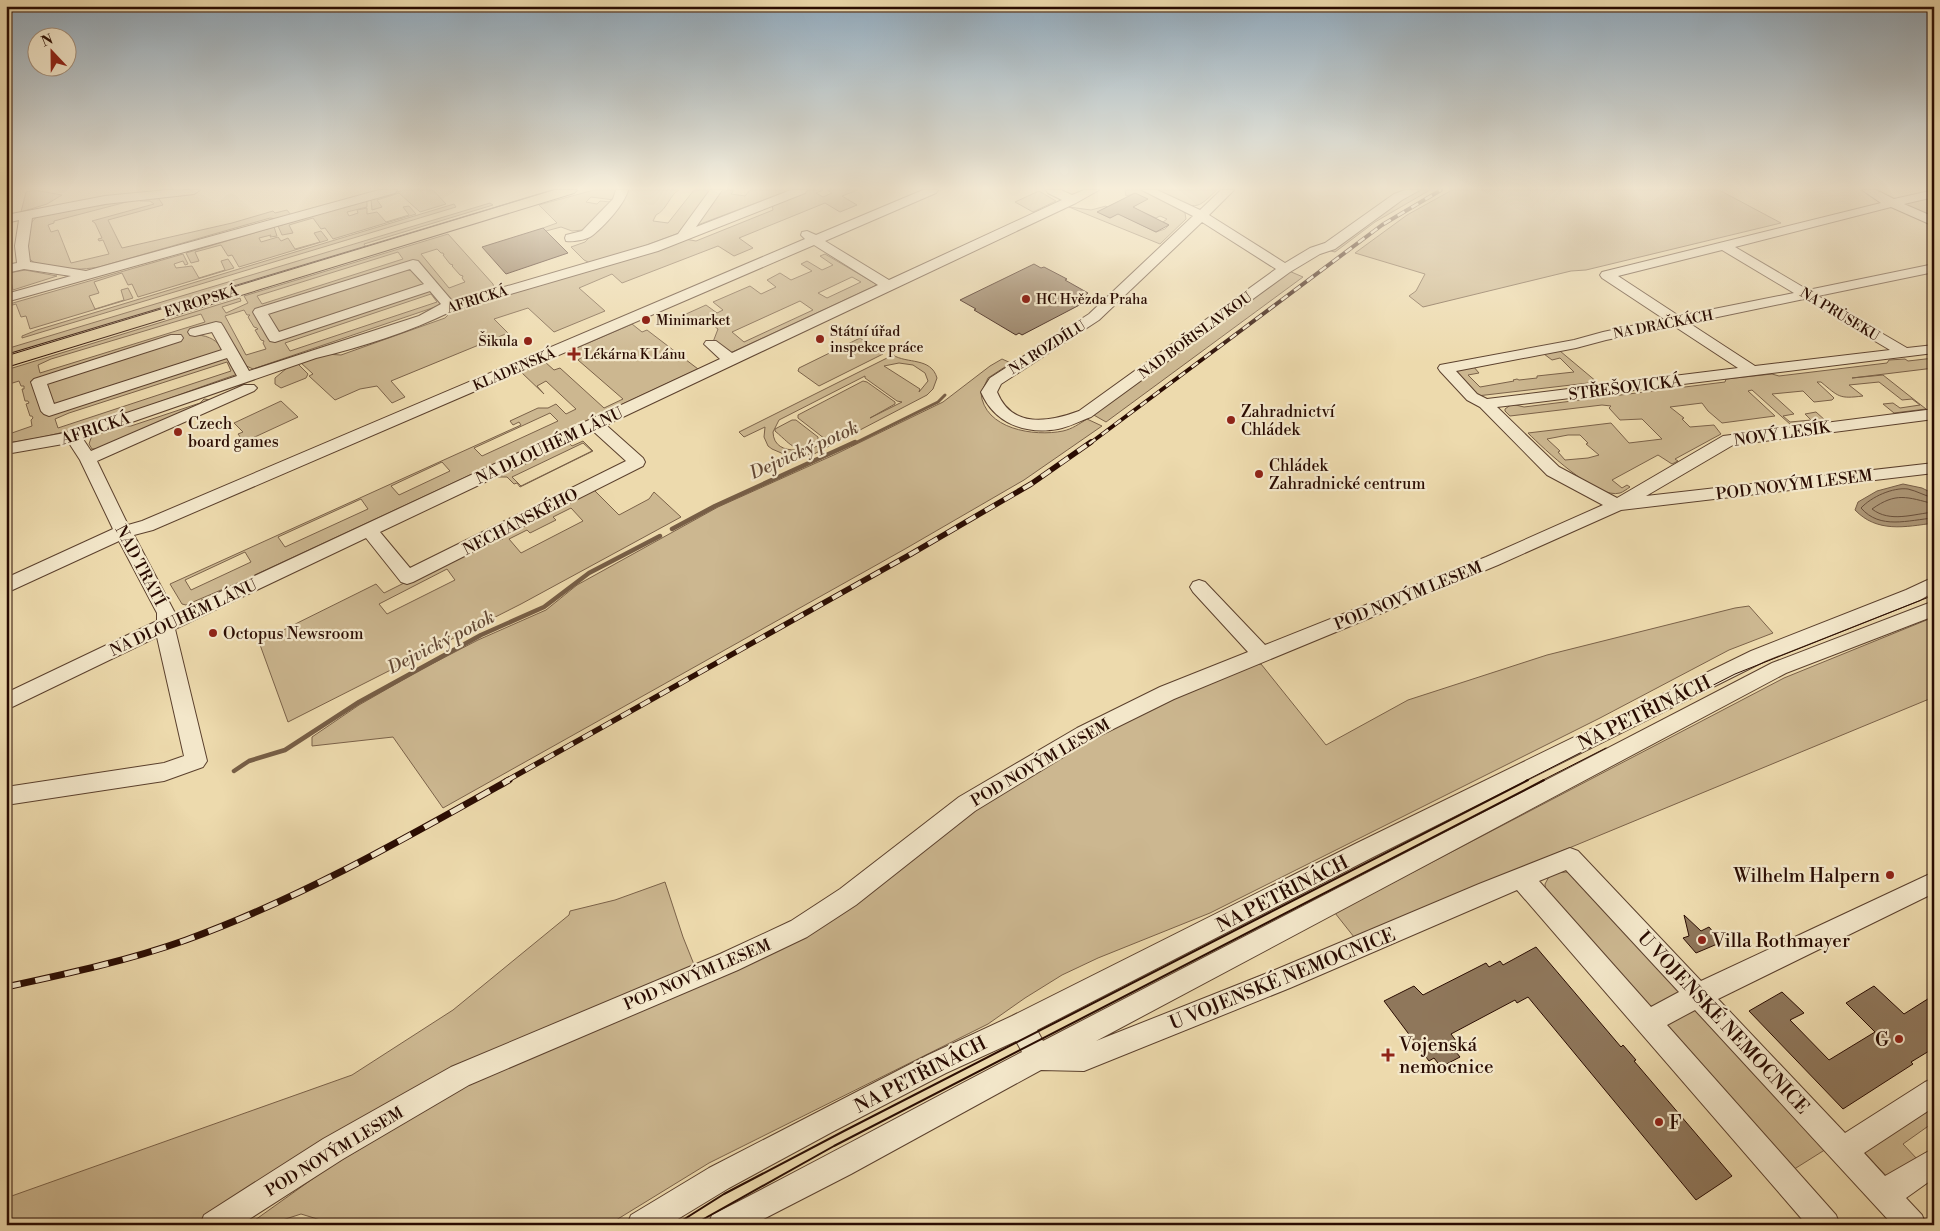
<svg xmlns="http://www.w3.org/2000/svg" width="1940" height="1231" viewBox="0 0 1940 1231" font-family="'Libre Bodoni',serif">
	<rect width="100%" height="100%" fill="#eddaad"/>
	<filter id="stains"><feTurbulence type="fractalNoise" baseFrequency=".004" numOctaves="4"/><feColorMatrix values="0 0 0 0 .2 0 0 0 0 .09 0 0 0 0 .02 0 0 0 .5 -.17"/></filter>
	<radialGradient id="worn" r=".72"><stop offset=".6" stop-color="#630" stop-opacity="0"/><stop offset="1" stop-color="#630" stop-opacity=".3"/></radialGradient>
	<!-- green -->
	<path fill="#ccb790" stroke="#7b6249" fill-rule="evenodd" d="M34,190L62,195L47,204L21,212L26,192Z
		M404,190H433L446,204L420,212L399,193L377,200L382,207L372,210L371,199Z
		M594,190H617L614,200L591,197L586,202L597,204L600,201L611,202L583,230L572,231L561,227L546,231L543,228L557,223L539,205Z
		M629,190H679C670,194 667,210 656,215L653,221L668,223L694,190H714L682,232L628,252L590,263L584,260L571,247L585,242L623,202Z
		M719,190H734L731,194L745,196L750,190H790L695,226L694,223Z
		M809,190H823L816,193L823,197L832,193L827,190H858L842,196L857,205L840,212L825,203L739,238L753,248L734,256L718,246L622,283L612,274L579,288L605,311L554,332L528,308L494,319L508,333L391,381L405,397L392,403L377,386L360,389L335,400L309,376L313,374L300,362L325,354L341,355L445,318L454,309L646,254L685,239L696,241L773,210L772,205Z
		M1125,190H1141L1181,210L1185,213L1186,219L1160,244L1069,207L1091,210L1106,206L1107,207L1098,212L1110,218L1123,211V216L1156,232L1165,229L1169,225L1163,222L1167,219L1160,216L1156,218L1136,209H1129L1135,206L1133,194L1126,196Z
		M1157,190H1217C1212,194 1207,200 1202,203C1190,212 1168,195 1157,190Z
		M1421,190H1430L1375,222L1335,252L1327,250L1402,198Z
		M1452,190H1719L1781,223L1586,270L1571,271L1423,307L1409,296L1416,291L1425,274L1355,253L1407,215Z
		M1039,191L1056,201L1033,212L1015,202Z
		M157,196L163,205L108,220L122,248L232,223L273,211L275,213L287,210L291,215L276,219L270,218L99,267C82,270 33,274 26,253C23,247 26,240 28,234C30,221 34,217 47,213L48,215L64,212L66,209L69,211L84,208L86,205L96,203L97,206L108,204L110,201ZM138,199L140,201H150L154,204L92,221L95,223L102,238L98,239L99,241L103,240L109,254L71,263L58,230L51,232L48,225L54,223V221Z
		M1931,197L1934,198V220L1903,204Z
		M367,200V207L347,212L349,216L358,213L357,210L367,208V214L377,212L386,222L409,215L403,207L409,206L416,214L333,239L325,228L321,229L313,218L289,225L293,233L282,235L278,226Z
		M490,203L493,205L364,244L366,247L6,358V349Z
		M454,204L456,207L22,338V336L37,330Z
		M274,227L277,236L270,237L271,235L259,238L261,242L278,237L281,241L288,238L295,249L320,242L314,233L321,231L328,240L239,267L232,255L228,256L221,245L195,252L199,261L191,263L186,253Z
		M448,234L493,284L494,288L455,301L450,300L415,262L407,270L415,271L442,301L441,305L253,369L242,364L219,325L192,335C221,334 224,353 238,374C164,399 83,434 6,443V423L9,434L32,426L31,420L33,418L32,416H30L26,404L29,403L28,401H25L22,389H24V386H21L19,381L6,385V370L240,298L241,301L222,307L226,313L248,303L244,296ZM437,249L441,253H443L444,255H443L450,264L453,265L452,266L460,275L463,276L462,278L465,282L449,288L421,254ZM398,252L403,259L262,304L257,296ZM431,294L437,302L290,351L285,343ZM244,310L247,315H250L248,317L254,327L257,328L258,329L255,330L261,340L264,341L263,343L266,349L246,355L225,316ZM201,314L205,322L40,373L38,365L51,359ZM227,362L231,371L58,428L55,419L69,413Z
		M183,254L188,264L185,265L183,261L174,264L176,268L192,266L199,278L225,270L221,261L228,259L234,268L138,297L132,284L128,285L122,273L94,282L99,293L89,296L95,309L124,300L121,290L128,288L133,298L30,329L26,316L21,317L16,304L6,307V305Z
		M825,254L876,284L875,286L728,354L713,342L718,329L701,316L690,321L675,319L706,305L717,313L723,310L713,302L750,286L761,294L776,287L767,280L780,273L791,280L812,271L801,264L807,261L822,270L833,265L820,256ZM852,277L861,282L827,298L818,293ZM800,301L813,310L744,342L732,332Z
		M25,270L57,276L13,290L9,273Z
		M1289,271L1303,277L1106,422L1092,414Z
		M632,324L642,332L647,330L698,369L242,581L186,605L182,604L170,584L521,425L519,422L513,425L510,421L538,408H548L556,404L566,414L576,409L546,381L537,386L544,394L521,372L545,362L554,370L560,368L604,408L623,399L578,360L582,357L574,349ZM550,413L558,421L482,456L474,448ZM442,462L450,471L399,495L391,486ZM361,499L368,509L285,547L278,537ZM245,552L251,562L191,590L185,580Z
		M860,338L883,354L819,386L798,371L799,368Z
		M1560,351L1597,382L1477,396L1454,370L1473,366L1479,373L1468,375L1480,387L1514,381L1513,380L1517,379L1519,380L1537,378V376L1574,372L1560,358L1552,360L1544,354Z
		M893,355C907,364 931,357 937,378L933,389L927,395L814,454L786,455L772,449L768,446L764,437L765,427L744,437L739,432ZM899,363L913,365L925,373L928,381L919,392L920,389L884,366ZM865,376V378L897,401L902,402L870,418L895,404V402L867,382L863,381L798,415V418L825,439L830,441C815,449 774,460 773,432L779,420Z
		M1934,358V368L1852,378L1883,375L1926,409L1894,413L1883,404L1893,403L1900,408L1920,405L1912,399L1902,400L1879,382L1849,385L1863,396C1839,399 1839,397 1821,382H1817L1832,396L1834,398L1832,400L1814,402L1803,391L1772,394L1794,414L1783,416L1790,422L1811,420L1805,414L1816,412L1826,421L1791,425L1752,390L1748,391L1775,416L1722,423L1708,411L1702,403L1670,407L1684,418L1682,419L1690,427L1714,425L1721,434L1675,459L1678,461L1672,464L1658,455L1612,480L1622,488L1627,485L1630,487C1627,489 1623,492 1620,493C1597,500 1543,448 1528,433L1611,423L1629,443L1662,439L1642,419L1620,420L1609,408L1611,406L1602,405L1510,416L1505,411V409L1512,404L1524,407L1725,382L1726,379L1772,374L1779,376L1887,363L1889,360L1905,359L1908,361ZM1568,435H1580L1588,443L1586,444L1599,455L1588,458L1565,460L1558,452L1560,451L1547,439Z
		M1002,359L1011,363L988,378L981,393C984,429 1034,437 1063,431C1072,429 1079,424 1087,419L1102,426L1024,480L905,549L443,808L393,737L312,746V737L359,705L420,670L478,640L546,610L577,585L718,507L836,454L943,402L990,366Z
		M298,364L308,374L306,378L281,388L275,384V378L287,368Z
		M204,399L211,400L98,449H92L89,444L91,438L97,433L119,426H131L200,403Z
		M281,401L298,417L244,442L238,434L243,432L234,423Z
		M792,420H796L818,437V440C793,453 795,448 775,431V429Z
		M583,441L593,451L520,487L517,483L514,484L507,477H498L569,443L572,446ZM583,443L592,451L521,486L512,477Z
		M593,489L619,515L649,499L654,492L681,517L521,604L288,722L259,642L376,584L384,593L490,540L497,541L503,539L505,533L531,520L534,521L540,518L539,516ZM571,508L583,521L521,553L509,539L527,530L530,533L556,520L553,517ZM447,569L455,580L387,614L379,604Z
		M1749,606L1773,633L1729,650L1600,718L1210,913L1098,958L1062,975L1025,998L988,1024L709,1163L608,1225H328L327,1222L301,1214L267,1225H248L325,1170L462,1088L672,996L1087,741L1186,692L1240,668L1261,664L1326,745L1408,700L1547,655L1735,608Z
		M1934,617V697L1354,937L1335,913L1784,678Z
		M1567,872L1580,878L1683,992L1648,1011L1546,895L1545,884L1551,873Z
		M665,882L683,937L695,967L248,1194L196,1225H6V1198L352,1075L453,1010L569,915L570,911L615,900Z
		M1702,1005L1831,1146L1788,1173L1661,1027Z
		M1934,1101V1122L1903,1144L1918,1160L1890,1180L1862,1150Z"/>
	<!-- water -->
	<path fill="#ab9473" stroke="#775e46" d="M1903,484L1922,488L1934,494V523C1905,527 1877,533 1855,510L1858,502L1877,491Z"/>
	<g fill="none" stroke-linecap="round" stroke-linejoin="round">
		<!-- shore -->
		<path stroke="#6a503a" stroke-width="1" d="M1934,498C1925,496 1917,491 1908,489C1893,487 1871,497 1861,508C1880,530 1908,520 1934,518
			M1934,504C1907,497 1896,492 1872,509C1890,523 1913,514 1934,512"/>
		<!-- stream-far1 -->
		<path stroke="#775e46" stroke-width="3" d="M853,444L938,402L945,395"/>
		<!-- stream -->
		<path stroke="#775e46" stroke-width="4.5" d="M672,529L715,506L855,442
			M234,771L249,761L285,750L359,702L481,635L544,607L589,573L660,536"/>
	</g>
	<!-- building -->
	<path fill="#8f775b" stroke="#2a0c02" d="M1135,193L1148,199L1133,207L1169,225L1156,232L1118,214L1110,218L1097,212Z
		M543,228L568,253L506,274L482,247Z
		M1034,264L1041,268L1044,267L1067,279L1065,280L1088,293L1085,296L1091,299L1022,335L1019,333L1016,335L974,310L976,309L960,300Z
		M1684,915L1701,931L1709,927L1722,942L1696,953L1683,938L1689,936Z
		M1536,947L1621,1047L1623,1045L1636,1060L1634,1061L1732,1176L1696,1200L1528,997L1517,1003L1515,1000L1451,1034L1459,1045L1453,1048L1460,1057L1441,1067L1434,1058L1429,1061L1384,1001L1414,986L1423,995L1486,963L1489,967L1500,961L1503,965Z
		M1874,986L1904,1014L1934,995V1048L1911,1062L1913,1064L1843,1109L1749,1011L1782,992L1804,1013L1790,1020L1829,1060L1875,1032L1846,1003Z"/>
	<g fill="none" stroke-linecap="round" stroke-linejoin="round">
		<!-- minor casing -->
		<g stroke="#5b402d" stroke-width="2">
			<path id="minor" d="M166,190H200L194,194L105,204L32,218L28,246L30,262L86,271L379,190H397L395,193L6,302V294L71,276L24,269L6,273V265L17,263L15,246L19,220L6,223V215L105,196Z
				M616,190H628C625,204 604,226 593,235C587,240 573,242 566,241L565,238L566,235L582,231L613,199Z
				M710,190H722L696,227L791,190H807L805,193L658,251L452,311C409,332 362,347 316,358L83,439L91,451L244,385H254L257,388L254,391L97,461L128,525L142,521L805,239L801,235L802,232L807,231L816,235L923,190H938L936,193L825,241L889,280L1062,200L1048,193L1046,190H1061L1072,195L1084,190H1099L1076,203L606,425L643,458L645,462L643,466L413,582L407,584L401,582L366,538L175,629L207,761L203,767L164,781L6,805V787L164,763L184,756L157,637L6,710V693L157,621V613L119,541L6,593V578L113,529L80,460L69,443L6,454V444L70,432L237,376L227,358L49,416L44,414L41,411L31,382L34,379L171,335H181L183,338L181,341L47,384L54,404L222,350L212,332L195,336L190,335L188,332L190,329L216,322L221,323L223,326L249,371L419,316L441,304L430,291L275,342L270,341L268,338L253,312L255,309L413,260L418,261L453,302L648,245L678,234ZM814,245L878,285L732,353L716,341H706L704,344L720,359L175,613L134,535L153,530ZM410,269L424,284L279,332L268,314ZM593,431L626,461L410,568L380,532Z
				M1142,190H1157L1200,210L1221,190H1234L1209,215L1285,263L1310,248L1325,243L1394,194L1405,190H1420L1402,200L1335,249L1320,254L1290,272L1091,417C1080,421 1069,427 1058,429C1025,435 994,423 981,392L990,378L1089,314L1193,216ZM1202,222L1276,269L1079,411C1049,422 1012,429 997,392L1001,384L1099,320Z
				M1862,190H1876L1894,199L1934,190V197L1904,204L1934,217V226L1891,207L1735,247L1808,290L1934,264V272L1818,296L1907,348L1934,345V353L1497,407L1559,467L1617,498L1723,436L1934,409V419L1733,445L1646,496L1934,463V473L1621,510L1498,565L1174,699L1091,740L975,811L856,905L807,937L738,970L469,1085L343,1159L240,1225H200L204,1215L323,1139L451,1067L720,954L791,921L840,889L959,797L1077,728L1160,687L1248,652L1193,592L1190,587L1193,582L1199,580L1205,582L1265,645L1486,557L1603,505L1547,475L1480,407L1467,400L1440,371L1438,368L1440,365L1574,340L1603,332L1664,319L1602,278L1600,275L1602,272L1881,203ZM1722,250L1794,293L1679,316L1618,276ZM1804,299L1890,350L1755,366L1689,323ZM1674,326L1738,368L1487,399L1477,394L1456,371L1576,348L1606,340Z
				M1934,577V592L1920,600L1765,661L1373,857L1037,1030L1043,1041L1772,663L1934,601V616L1786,673L1096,1041L1275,970L1479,884L1570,848L1578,851L1701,981L1934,872V893L1718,999L1845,1133L1925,1082L1934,1078V1107L1864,1153L1885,1176L1934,1148V1178L1906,1198L1922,1215L1926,1225H1893L1695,1010L1667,1025L1836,1215L1840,1225H1807L1517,890L1290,988L1084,1071L1041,1070L851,1174L752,1225H708L712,1215C816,1162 918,1106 1022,1052L1016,1041L946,1073L834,1131L729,1188L668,1225H627L631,1215L709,1168L928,1055L1012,1016L1357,843L1751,651L1906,590ZM1566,870L1679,992L1651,1007L1539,881Z"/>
		</g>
		<!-- major casing -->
		<g stroke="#2a0c02" stroke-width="2">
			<path id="major" d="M554,190H577L574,193L6,367V355Z"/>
		</g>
		<!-- minor -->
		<use href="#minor" fill="#f3e7ca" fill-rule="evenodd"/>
		<!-- major -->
		<use href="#major" fill="#eddaad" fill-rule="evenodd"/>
		<!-- tram-far1 -->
		<path stroke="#2a0c02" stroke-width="1" d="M6,356L553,190
			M1525,781L1735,674L1934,595
			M1541,781L1606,748"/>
		<!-- tram -->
		<path stroke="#2a0c02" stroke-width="2" d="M675,1225L724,1194L844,1131L1528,780
			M693,1225L834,1146L1544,780"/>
		<!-- rail-far2 casing -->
		<g stroke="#2a0c02" stroke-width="4">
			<path id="rail-far2" d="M1089,444L1382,225L1441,190"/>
		</g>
		<!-- rail-far1 casing -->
		<g stroke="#2a0c02" stroke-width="5.5">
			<path id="rail-far1" d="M506,781L911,554L1031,484L1091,442"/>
		</g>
		<!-- rail casing -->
		<g stroke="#2a0c02" stroke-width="7">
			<path id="rail" d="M6,987C66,974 127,961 186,940C299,899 404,839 509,780"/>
		</g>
		<!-- rail-far2 -->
		<use href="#rail-far2" stroke="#f3e7ca" stroke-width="2.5" stroke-dasharray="8" stroke-linecap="butt"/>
		<!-- rail-far1 -->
		<use href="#rail-far1" stroke="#f3e7ca" stroke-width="4" stroke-dasharray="11" stroke-linecap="butt"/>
		<!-- rail -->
		<use href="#rail" stroke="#f3e7ca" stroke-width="5" stroke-dasharray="15" stroke-linecap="butt"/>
	</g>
	<!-- sky -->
	<linearGradient id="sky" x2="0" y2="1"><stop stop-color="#8fa7b9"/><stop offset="0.52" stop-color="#f7eeda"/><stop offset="1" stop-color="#f7eeda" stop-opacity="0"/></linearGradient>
	<rect width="1940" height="362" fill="url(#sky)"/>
	<!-- markers -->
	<g fill="#8f2418" stroke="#f3e7ca" stroke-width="2">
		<circle cx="1026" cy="299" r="5"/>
		<circle cx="646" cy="320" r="5"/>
		<circle cx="820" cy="339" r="5"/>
		<circle cx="528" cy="341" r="5"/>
		<path d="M571.5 346.5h5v5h5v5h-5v5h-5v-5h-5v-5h5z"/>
		<circle cx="1231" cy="420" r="5"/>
		<circle cx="178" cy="432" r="5"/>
		<circle cx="1259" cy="474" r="5"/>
		<circle cx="213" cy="633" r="5"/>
		<circle cx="1890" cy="875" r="5"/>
		<circle cx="1702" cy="940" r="5"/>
		<circle cx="1899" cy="1039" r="5"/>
		<path d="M1385.5 1047.5h5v5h5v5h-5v5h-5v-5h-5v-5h5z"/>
		<circle cx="1659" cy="1122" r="5"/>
	</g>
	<g text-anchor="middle" stroke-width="4.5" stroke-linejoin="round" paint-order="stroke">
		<!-- far-street labels -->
		<g font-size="14" fill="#2a0c02" stroke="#f3e7ca">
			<text transform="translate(477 299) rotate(-17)" y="5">AFRICKÁ</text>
			<text transform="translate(201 301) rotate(-17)" y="5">EVROPSKÁ</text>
			<text transform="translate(1840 314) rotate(31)" y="5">NA PRŮSEKU</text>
			<text transform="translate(1663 324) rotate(-11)" y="5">NA DRAČKÁCH</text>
			<text transform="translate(1195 335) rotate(-36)" y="5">NAD BOŘISLAVKOU</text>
			<text transform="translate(1047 347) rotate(-32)" y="5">NA ROZDÍLU</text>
			<text transform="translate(514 369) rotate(-23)" y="5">KLADENSKÁ</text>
		</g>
		<!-- far-poi labels -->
		<g font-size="14" fill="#2a0c02" stroke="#f3e7ca" text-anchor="start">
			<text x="1036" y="304">HC Hvězda Praha</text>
			<text x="656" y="325">Minimarket</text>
			<text x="830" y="336">Státní úřad<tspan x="830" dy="16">inspekce práce</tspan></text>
			<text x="518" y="346" text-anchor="end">Šikula</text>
			<text x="584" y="359">Lékárna K Lánu</text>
		</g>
		<!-- street labels -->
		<g font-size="16" fill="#2a0c02" stroke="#f3e7ca">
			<text transform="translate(1625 387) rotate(-7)" y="6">STŘEŠOVICKÁ</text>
			<text transform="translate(95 428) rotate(-18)" y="6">AFRICKÁ</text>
			<text transform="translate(1782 433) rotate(-8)" y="6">NOVÝ LESÍK</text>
			<text transform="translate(549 445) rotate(-25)" y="6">NA DLOUHÉM LÁNU</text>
			<text transform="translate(1794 484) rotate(-7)" y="6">POD NOVÝM LESEM</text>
			<text transform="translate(520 521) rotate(-27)" y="6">NECHANSKÉHO</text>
			<text transform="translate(141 565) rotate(62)" y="6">NAD TRATÍ</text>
			<text transform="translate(1408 595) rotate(-22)" y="6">POD NOVÝM LESEM</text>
			<text transform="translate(183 617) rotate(-25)" y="6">NA DLOUHÉM LÁNU</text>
			<text transform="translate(1040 762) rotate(-30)" y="6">POD NOVÝM LESEM</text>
			<text transform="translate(697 974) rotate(-23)" y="6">POD NOVÝM LESEM</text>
			<text transform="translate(334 1151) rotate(-31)" y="6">POD NOVÝM LESEM</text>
		</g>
		<!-- poi labels -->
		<g font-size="16" fill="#2a0c02" stroke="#f3e7ca" text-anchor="start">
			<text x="1241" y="417">Zahradnictví<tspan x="1241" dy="18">Chládek</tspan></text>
			<text x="188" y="429">Czech<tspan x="188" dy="18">board games</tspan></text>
			<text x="1269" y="471">Chládek<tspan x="1269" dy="18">Zahradnické centrum</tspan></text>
			<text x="223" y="639">Octopus Newsroom</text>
		</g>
		<!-- water labels -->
		<g font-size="18" font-style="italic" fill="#644935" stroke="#f3e7ca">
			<text transform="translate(804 450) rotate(-24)" y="6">Dejvický potok</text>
			<text transform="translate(441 642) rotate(-27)" y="6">Dejvický potok</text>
		</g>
		<!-- near-street labels -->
		<g font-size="19" fill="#2a0c02" stroke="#f3e7ca">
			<text transform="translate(1644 712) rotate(-26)" y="7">NA PETŘINÁCH</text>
			<text transform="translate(1282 893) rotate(-27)" y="7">NA PETŘINÁCH</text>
			<text transform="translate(1282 978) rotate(-22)" y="7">U VOJENSKÉ NEMOCNICE</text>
			<text transform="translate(1724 1022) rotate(47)" y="7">U VOJENSKÉ NEMOCNICE</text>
			<text transform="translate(920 1074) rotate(-27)" y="7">NA PETŘINÁCH</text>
		</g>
		<!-- near-poi labels -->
		<g font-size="19" fill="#2a0c02" stroke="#f3e7ca" text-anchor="start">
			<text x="1880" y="882" text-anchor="end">Wilhelm Halpern</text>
			<text x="1712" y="947">Villa Rothmayer</text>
			<text x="1889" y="1046" text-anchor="end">G</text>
			<text x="1399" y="1051">Vojenská<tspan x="1399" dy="22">nemocnice</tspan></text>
			<text x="1669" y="1129">F</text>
		</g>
	</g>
	<!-- margin -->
	<rect width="1940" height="1231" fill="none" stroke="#eddaad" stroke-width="25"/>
	<rect x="8" y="8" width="1925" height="1216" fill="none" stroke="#2a0c02" stroke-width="2.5"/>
	<rect x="12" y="12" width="1915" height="1206" fill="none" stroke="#2a0c02"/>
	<!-- north arrow -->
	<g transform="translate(52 52) rotate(338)"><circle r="24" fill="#f3e7ca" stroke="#a38f7a"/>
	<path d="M0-4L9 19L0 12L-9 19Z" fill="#8f2418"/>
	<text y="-8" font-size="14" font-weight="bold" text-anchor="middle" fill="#2a0c02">N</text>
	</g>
	<rect width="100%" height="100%" filter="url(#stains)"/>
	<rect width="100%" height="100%" fill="url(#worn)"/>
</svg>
